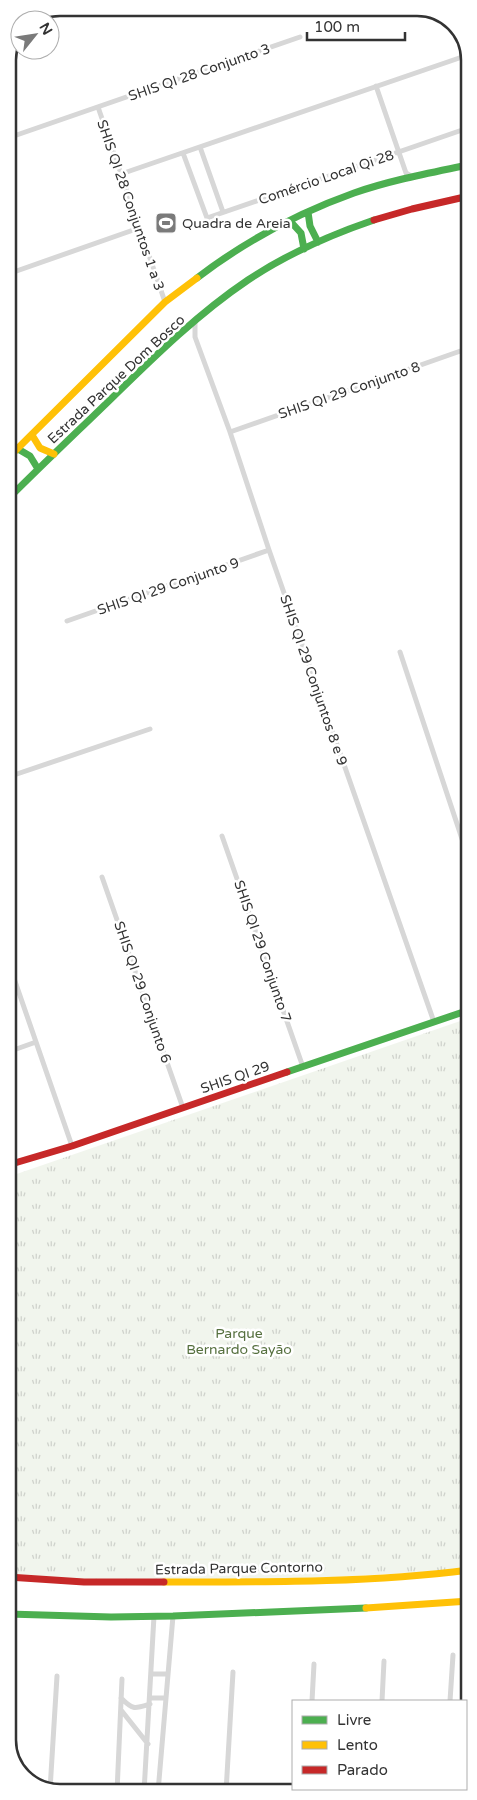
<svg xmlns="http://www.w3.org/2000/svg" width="477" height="1800" viewBox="0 0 477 1800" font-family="'Varela Round',sans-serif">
	<defs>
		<pattern id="park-tufts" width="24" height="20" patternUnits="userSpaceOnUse" patternTransform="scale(1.25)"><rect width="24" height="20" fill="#f1f5ed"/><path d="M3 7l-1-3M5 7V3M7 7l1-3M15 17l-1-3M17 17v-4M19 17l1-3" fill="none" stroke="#cfd2cc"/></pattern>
	</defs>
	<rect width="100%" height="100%" fill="#fff"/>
	<!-- park -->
	<path fill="url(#park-tufts)" d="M469,1018V1570L155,1586L8,1579V1177Z"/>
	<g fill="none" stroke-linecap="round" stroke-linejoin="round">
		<!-- street -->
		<path stroke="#d7d7d7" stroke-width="5" d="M376,86L406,173L411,176
			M98,107L165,302
			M8,138L300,37
			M200,147L223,212
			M183,153L207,218L468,128
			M121,174L468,55
			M8,274L139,228
			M195,322V337L230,432L269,550L434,1022
			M230,432L469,348
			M467,490L469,489
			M67,621L269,550
			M400,652L469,860
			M8,777L150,729
			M222,836L303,1067
			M102,877L183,1108
			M8,961L72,1146
			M8,1052L36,1042
			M152,1674H167
			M121,1698C133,1710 134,1709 150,1704
			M151,1698H165
			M312,1701L314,1664
			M382,1701L384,1661
			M450,1701L453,1655
			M121,1710L148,1744
			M50,1790L57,1676
			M117,1792L122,1679
			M144,1792L154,1616
			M158,1792L173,1616
			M226,1792L233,1672
			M308,1792V1789
			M377,1792V1789"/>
		<!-- fast -->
		<path stroke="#4caf50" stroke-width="7" d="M308,212L310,226L318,242
			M290,221L301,233L304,249
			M197,278C244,242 298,213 354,193C391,180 430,173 468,165
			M18,449L30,456L38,469
			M8,499C43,464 79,430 114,396C156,355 199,313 248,280C287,254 330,235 374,220
			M287,1072L469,1010
			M8,1614L111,1617L173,1616L366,1608"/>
		<!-- slow -->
		<path stroke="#ffc107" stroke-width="7" d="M32,435L40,448L54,454
			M8,458L165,302L197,278
			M164,1582C265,1582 368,1583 469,1570
			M366,1608L469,1601"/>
		<!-- jam -->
		<path stroke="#c62828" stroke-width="7" d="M374,220L412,209L469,196
			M8,1165L72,1146L287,1072
			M8,1577L84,1582H164"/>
	</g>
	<!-- icons -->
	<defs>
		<g id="stadium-square" transform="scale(1.125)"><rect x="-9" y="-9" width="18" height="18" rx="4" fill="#7a7a7a" stroke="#fff"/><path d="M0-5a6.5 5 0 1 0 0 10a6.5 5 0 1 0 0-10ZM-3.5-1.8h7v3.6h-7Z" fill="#fff"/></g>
	</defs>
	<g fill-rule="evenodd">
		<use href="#stadium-square" x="166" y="223"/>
	</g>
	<g text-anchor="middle" stroke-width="5" stroke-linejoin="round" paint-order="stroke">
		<!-- street labels -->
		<g font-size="14" fill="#333" stroke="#fff">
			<text transform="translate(199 72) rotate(-19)" y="5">SHIS QI 28 Conjunto 3</text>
			<text transform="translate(326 177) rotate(-19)" y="5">Comércio Local Qi 28</text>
			<text transform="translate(131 205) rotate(71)" y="5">SHIS QI 28 Conjuntos 1 a 3</text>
			<text transform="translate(116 379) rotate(-43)" y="5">Estrada Parque Dom Bosco</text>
			<text transform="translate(349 390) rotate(-19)" y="5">SHIS QI 29 Conjunto 8</text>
			<text transform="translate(168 586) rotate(-19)" y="5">SHIS QI 29 Conjunto 9</text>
			<text transform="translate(314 680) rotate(71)" y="5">SHIS QI 29 Conjuntos 8 e 9</text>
			<text transform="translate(263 951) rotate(71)" y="5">SHIS QI 29 Conjunto 7</text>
			<text transform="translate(143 992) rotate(71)" y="5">SHIS QI 29 Conjunto 6</text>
			<text transform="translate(235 1077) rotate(-19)" y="5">SHIS QI 29</text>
			<text transform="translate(239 1568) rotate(-1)" y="5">Estrada Parque Contorno</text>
		</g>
		<!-- poi labels -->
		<g font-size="14" fill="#333" stroke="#fff" text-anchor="start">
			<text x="182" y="228">Quadra de Areia</text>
		</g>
		<!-- park labels -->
		<g font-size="14" fill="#56703f" stroke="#fff">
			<text x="239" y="1338">Parque<tspan x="239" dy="16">Bernardo Sayão</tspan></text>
		</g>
	</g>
	<!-- crop -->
	<path d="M0 0H477V1800H0ZM60 16H417A44 44 0 0 1 461 60V1740A44 44 0 0 1 417 1784H60A44 44 0 0 1 16 1740V60A44 44 0 0 1 60 16Z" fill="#fff" fill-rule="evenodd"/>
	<path fill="none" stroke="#333" stroke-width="2.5" d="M60 16H417A44 44 0 0 1 461 60V1740A44 44 0 0 1 417 1784H60A44 44 0 0 1 16 1740V60A44 44 0 0 1 60 16Z"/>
	<!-- legend -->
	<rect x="292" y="1700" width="175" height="90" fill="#ffffff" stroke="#adadad"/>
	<rect x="302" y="1716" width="25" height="8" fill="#4caf50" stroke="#adadad"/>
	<text x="337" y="1725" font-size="15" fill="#333333">Livre</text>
	<rect x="302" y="1741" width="25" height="8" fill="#ffc107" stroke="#adadad"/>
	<text x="337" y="1750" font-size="15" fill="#333333">Lento</text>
	<rect x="302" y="1766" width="25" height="8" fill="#c62828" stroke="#adadad"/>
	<text x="337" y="1775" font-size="15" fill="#333333">Parado</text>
	<!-- north arrow -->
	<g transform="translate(35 35) rotate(60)"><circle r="24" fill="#ffffff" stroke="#adadad"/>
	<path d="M0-4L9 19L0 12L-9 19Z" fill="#7a7a7a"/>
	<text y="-8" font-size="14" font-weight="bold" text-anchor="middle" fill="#333333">N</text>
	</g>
	<!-- scale -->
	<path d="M307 32v8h98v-8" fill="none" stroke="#333333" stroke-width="2.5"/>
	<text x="314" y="32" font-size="15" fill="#333333" stroke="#ffffff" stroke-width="4" paint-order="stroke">100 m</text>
</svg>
